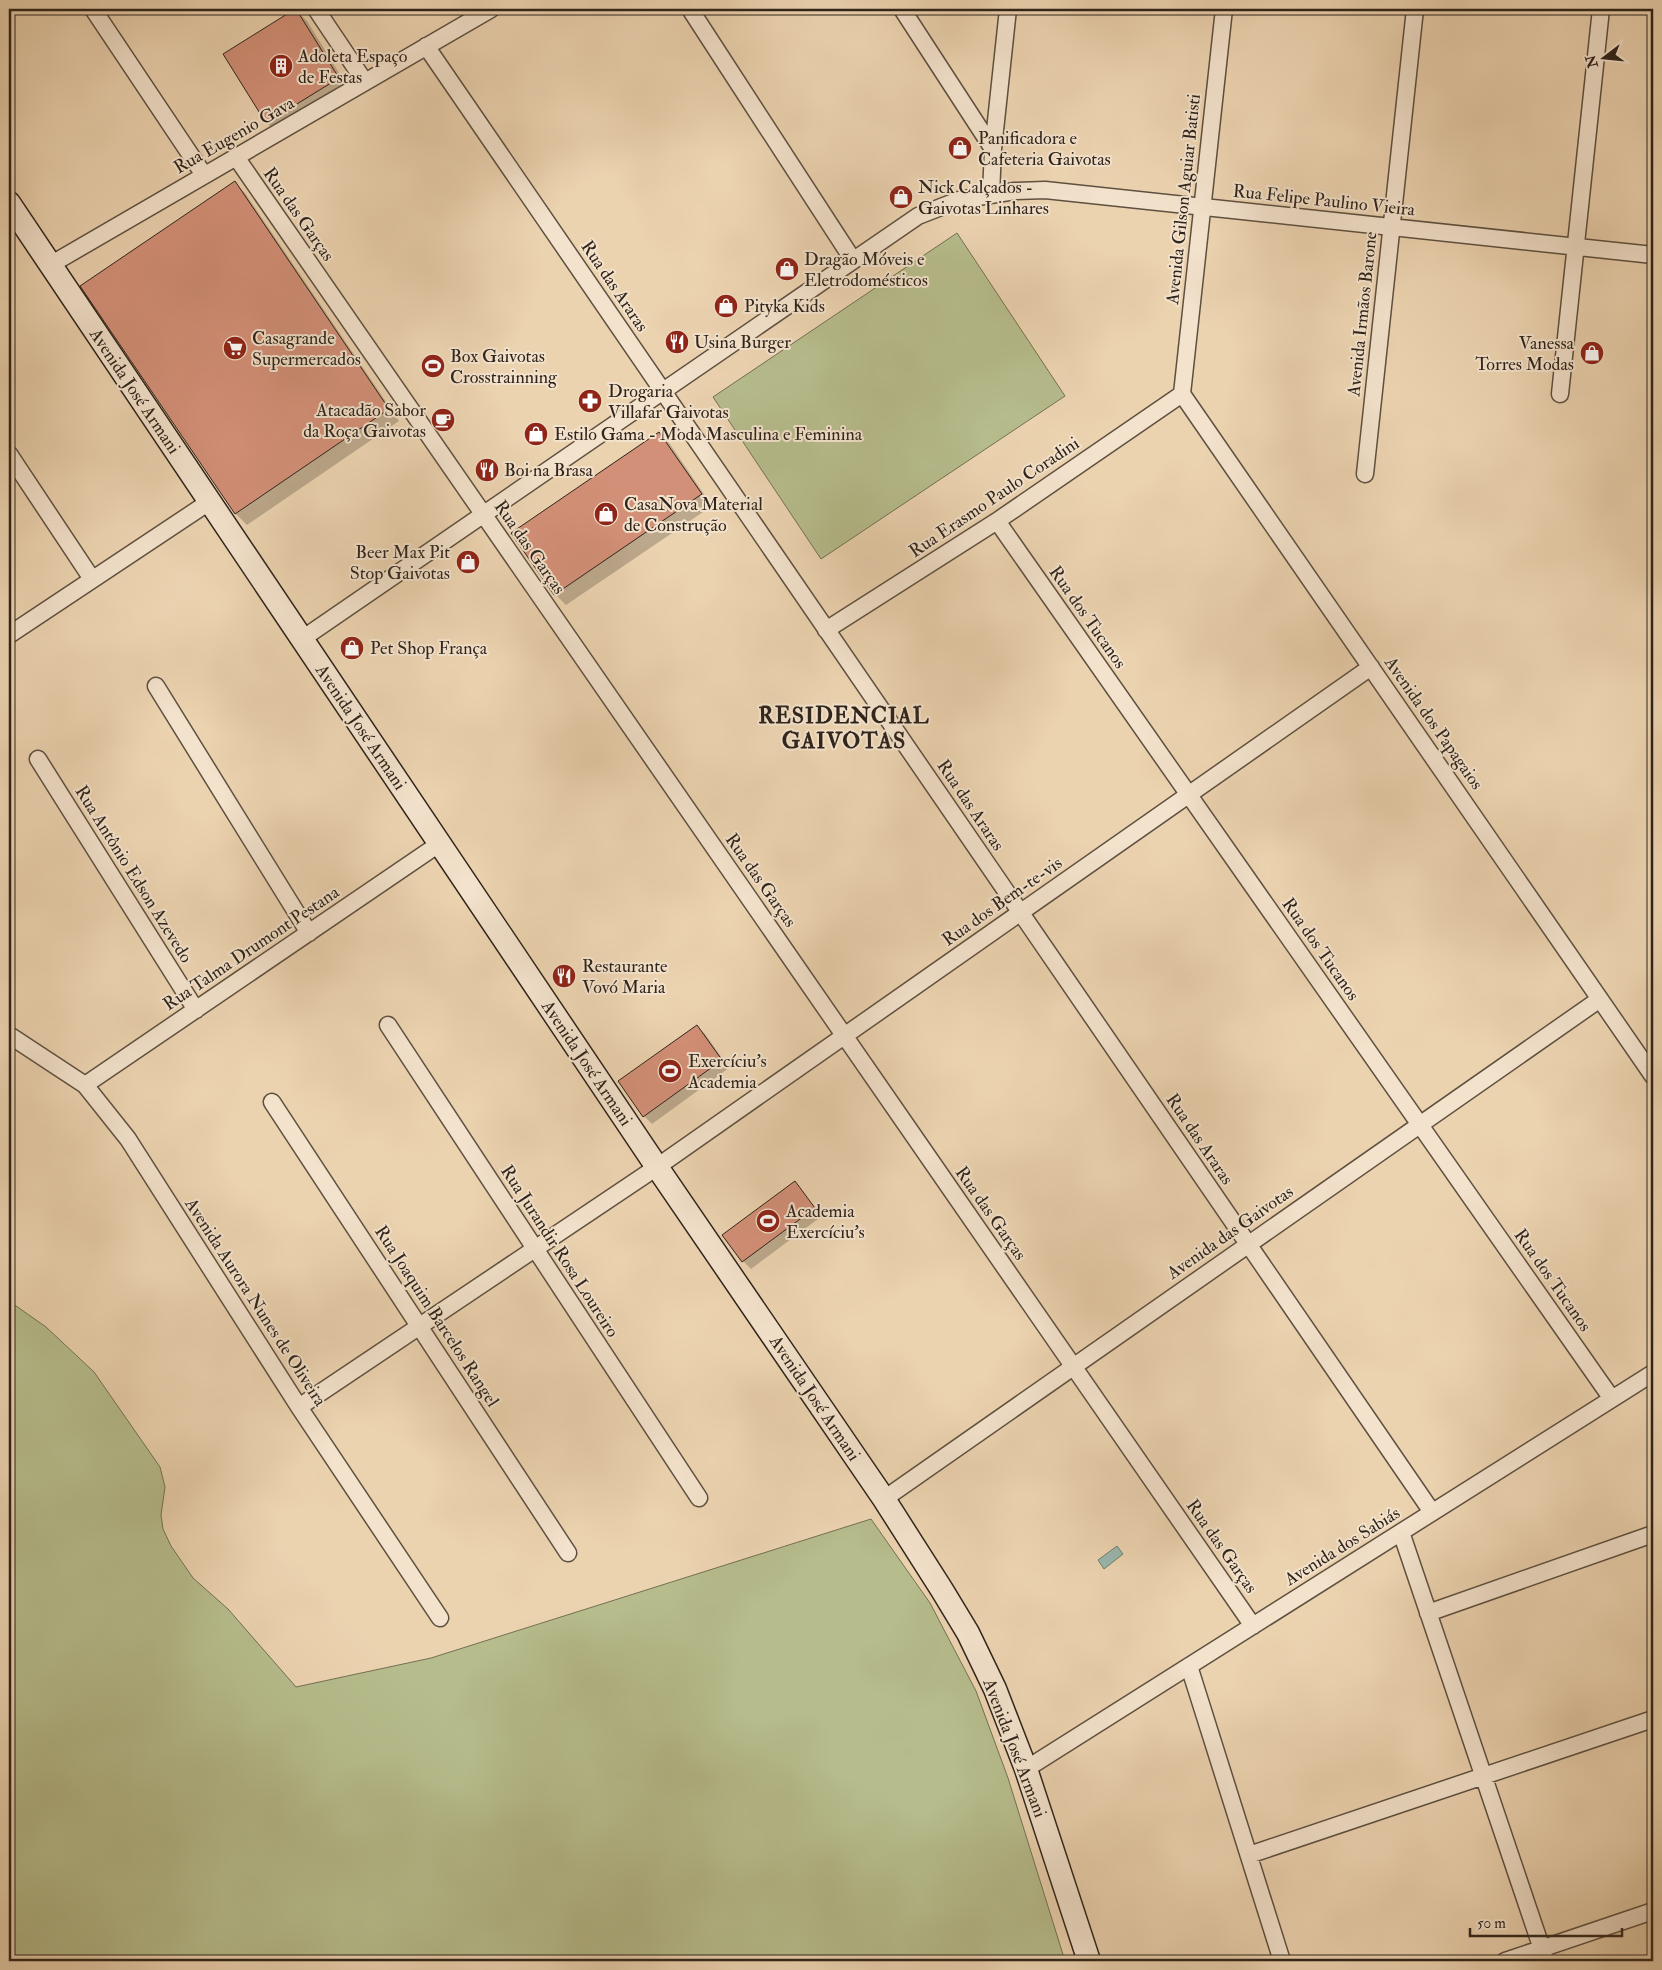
<svg xmlns="http://www.w3.org/2000/svg" width="1662" height="1970" viewBox="0 0 1662 1970" font-family="'IM FELL Double Pica',serif">
	<rect width="100%" height="100%" fill="#ecd3b0"/>
	<filter id="stains"><feTurbulence type="fractalNoise" baseFrequency=".004" numOctaves="4"/><feColorMatrix values="0 0 0 0 .2 0 0 0 0 .09 0 0 0 0 .02 0 0 0 .5 -.17"/></filter>
	<radialGradient id="worn" r=".72"><stop offset=".6" stop-color="#630" stop-opacity="0"/><stop offset="1" stop-color="#630" stop-opacity=".3"/></radialGradient>
	<!-- green -->
	<path fill="#b6bc8c" stroke="#727054" d="M957,233L1065,396L821,559L713,397Z
		M9,1301L46,1327L94,1372L160,1467L165,1487L161,1515L163,1529L171,1546L193,1578L228,1609L296,1687L431,1658L871,1519L930,1603L976,1691L1008,1778L1065,1961H9Z"/>
	<!-- water -->
	<path fill="#99b7ad" stroke="#6f7c73" d="M1117,1546L1123,1554L1104,1569L1098,1560Z"/>
	<!-- shadow -->
	<path fill="#0003" d="M296,10L307,21L349,89L278,134L267,123L225,54Z
		M234,182L245,193L399,421L247,525L236,514L82,286Z
		M659,433L670,444L712,506L566,605L555,594L513,533Z
		M697,1026L705,1034L729,1068L652,1124L644,1116Z
		M794,1182L822,1216L751,1269L743,1261Z"/>
	<!-- building -->
	<path fill="#d39078" stroke="#2f241b" d="M295,9H296L339,78L266,123L223,54Z
		M235,181L389,409L235,514L80,286Z
		M659,432L702,494L554,595L511,533Z
		M697,1025L722,1060L643,1117L618,1081Z
		M795,1181L815,1208L742,1262L722,1235Z"/>
	<g fill="none" stroke-linecap="round" stroke-linejoin="round">
		<!-- minor casing -->
		<g stroke="#5e5040" stroke-width="19">
			<path id="minor" d="M93,9L204,175
				M316,9L365,82
				M690,9L853,260
				M902,9L993,149
				M426,46L1432,1512
				M236,157L1253,1626
				M991,194L993,149L1008,9
				M50,265L491,9
				M1182,394L1653,1076
				M1182,394L1224,9
				M1560,394L1601,9
				M9,454L92,579
				M1365,474L1415,9
				M997,521L1612,1399
				M826,630L997,521L1182,394
				M9,635L209,502
				M302,639L918,216L959,200L1015,191L1045,190L1653,255
				M156,686L309,933
				M38,759L196,1010
				M388,1025L699,1498
				M9,1035L85,1085L128,1139L299,1407L440,1618
				M85,1085L439,844
				M272,1102L568,1553
				M299,1407L657,1167L1371,667
				M884,1499L1600,999
				M1401,1532L1546,1961
				M1428,1613L1653,1534
				M1189,1666L1282,1961
				M1026,1769L1653,1373
				M1249,1855L1653,1719
				M1505,1961L1653,1911"/>
		</g>
		<!-- secondary casing -->
		<g stroke="#2f241b" stroke-width="25">
			<path id="secondary" d="M9,203L657,1167L884,1499L942,1590L968,1633L995,1689L1026,1769L1089,1961"/>
		</g>
		<!-- minor -->
		<use href="#minor" stroke="#f3e2cc" stroke-width="16"/>
		<!-- secondary -->
		<use href="#secondary" stroke="#f3e2cc" stroke-width="22"/>
	</g>
	<!-- icons -->
	<defs>
		<g id="building-disc" transform="scale(1.25)"><circle r="9.5" fill="#8f2418" stroke="#f3e2cc"/><path d="M-4-6H4V6H1V3H-1V6H-4ZM-2.5-4.3h1.7v1.8h-1.7ZM.8-4.3h1.7v1.8H.8ZM-2.5-1h1.7V.8h-1.7ZM.8-1h1.7V.8H.8Z" fill="#fff"/></g>
		<g id="shop-disc" transform="scale(1.25)"><circle r="9.5" fill="#8f2418" stroke="#f3e2cc"/><path d="M-5-2.5h2.3a2.7 3.5 0 0 1 5.4 0H5L5.5 6h-11ZM-1.5-2.5h3a1.5 2.3 0 0 0-3 0Z" fill="#fff"/></g>
		<g id="restaurant-disc" transform="scale(1.25)"><circle r="9.5" fill="#8f2418" stroke="#f3e2cc"/><path d="M-5-6h1v4h1v-4h1v4h1v-4h1v5L-1.5 .5V6h-2V.5L-5-1ZM5-6V6H3V1.5H1.5Q1.5-4 5-6Z" fill="#fff"/></g>
		<g id="supermarket-disc" transform="scale(1.25)"><circle r="9.5" fill="#8f2418" stroke="#f3e2cc"/><path d="M-6-5.5h2.5l.6 2H6L4.5 2H-2.5L-4.4-4H-6ZM-1.5 3.2a1.3 1.3 0 1 0 .1 0ZM3 3.2a1.3 1.3 0 1 0 .1 0Z" fill="#fff"/></g>
		<g id="stadium-disc" transform="scale(1.25)"><circle r="9.5" fill="#8f2418" stroke="#f3e2cc"/><path d="M0-5a6.5 5 0 1 0 0 10a6.5 5 0 1 0 0-10ZM-3.5-1.8h7v3.6h-7Z" fill="#fff"/></g>
		<g id="pharmacy-disc" transform="scale(1.25)"><circle r="9.5" fill="#8f2418" stroke="#f3e2cc"/><path d="M-2-6h4v4h4v4h-4v4h-4v-4h-4v-4h4Z" fill="#fff"/></g>
		<g id="cafe-disc" transform="scale(1.25)"><circle r="9.5" fill="#8f2418" stroke="#f3e2cc"/><path d="M-5.5-4.5H6V0H3Q3 3.5 0 3.5H-2.5Q-5.5 3.5-5.5 0ZM3-3.2v2h1.7v-2ZM-6 4.5H4V6H-6Z" fill="#fff"/></g>
	</defs>
	<g fill-rule="evenodd">
		<use href="#building-disc" x="281" y="66"/>
		<use href="#shop-disc" x="960" y="148"/>
		<use href="#shop-disc" x="901" y="197"/>
		<use href="#shop-disc" x="787" y="269"/>
		<use href="#shop-disc" x="726" y="306"/>
		<use href="#restaurant-disc" x="677" y="342"/>
		<use href="#supermarket-disc" x="235" y="348"/>
		<use href="#shop-disc" x="1592" y="353"/>
		<use href="#stadium-disc" x="433" y="366"/>
		<use href="#pharmacy-disc" x="590" y="401"/>
		<use href="#cafe-disc" x="443" y="420"/>
		<use href="#shop-disc" x="536" y="434"/>
		<use href="#restaurant-disc" x="487" y="470"/>
		<use href="#shop-disc" x="606" y="514"/>
		<use href="#shop-disc" x="468" y="562"/>
		<use href="#shop-disc" x="352" y="648"/>
		<use href="#restaurant-disc" x="564" y="976"/>
		<use href="#stadium-disc" x="670" y="1071"/>
		<use href="#stadium-disc" x="768" y="1221"/>
	</g>
	<g text-anchor="middle" stroke-width="4" stroke-linejoin="round" paint-order="stroke">
		<!-- poi labels -->
		<g font-size="18" fill="#2f241b" stroke="#f3e2cc" text-anchor="start">
			<text x="298" y="62">Adoleta Espaço<tspan x="298" dy="21">de Festas</tspan></text>
			<text x="978" y="144">Panificadora e<tspan x="978" dy="21">Cafeteria Gaivotas</tspan></text>
			<text x="918" y="193">Nick Calçados -<tspan x="918" dy="21">Gaivotas Linhares</tspan></text>
			<text x="804" y="265">Dragão Móveis e<tspan x="804" dy="21">Eletrodomésticos</tspan></text>
			<text x="744" y="312">Pityka Kids</text>
			<text x="252" y="344">Casagrande<tspan x="252" dy="21">Supermercados</tspan></text>
			<text x="694" y="348">Usina Burger</text>
			<text x="1574" y="349" text-anchor="end">Vanessa<tspan x="1574" dy="21">Torres Modas</tspan></text>
			<text x="450" y="362">Box Gaivotas<tspan x="450" dy="21">Crosstrainning</tspan></text>
			<text x="608" y="397">Drogaria<tspan x="608" dy="21">Villafar Gaivotas</tspan></text>
			<text x="426" y="416" text-anchor="end">Atacadão Sabor<tspan x="426" dy="21">da Roça Gaivotas</tspan></text>
			<text x="554" y="440">Estilo Gama - Moda Masculina e Feminina</text>
			<text x="504" y="476">Boi na Brasa</text>
			<text x="624" y="510">CasaNova Material<tspan x="624" dy="21">de Construção</tspan></text>
			<text x="450" y="558" text-anchor="end">Beer Max Pit<tspan x="450" dy="21">Stop Gaivotas</tspan></text>
			<text x="370" y="654">Pet Shop França</text>
			<text x="582" y="972">Restaurante<tspan x="582" dy="21">Vovó Maria</tspan></text>
			<text x="688" y="1067">Exercíciu's<tspan x="688" dy="21">Academia</tspan></text>
			<text x="786" y="1217">Academia<tspan x="786" dy="21">Exercíciu's</tspan></text>
		</g>
		<!-- street labels -->
		<g font-size="18" fill="#2f241b" stroke="#f3e2cc">
			<text transform="translate(234 135) rotate(-30)" y="6">Rua Eugenio Gava</text>
			<text transform="translate(1183 199) rotate(-84)" y="6">Avenida Gilson Aguiar Batisti</text>
			<text transform="translate(1324 200) rotate(6)" y="6">Rua Felipe Paulino Vieira</text>
			<text transform="translate(299 214) rotate(55)" y="6">Rua das Garças</text>
			<text transform="translate(615 286) rotate(56)" y="6">Rua das Araras</text>
			<text transform="translate(1362 314) rotate(-84)" y="6">Avenida Irmãos Barone</text>
			<text transform="translate(135 391) rotate(56)" y="6">Avenida José Armani</text>
			<text transform="translate(994 497) rotate(-34)" y="6">Rua Erasmo Paulo Coradini</text>
			<text transform="translate(530 547) rotate(55)" y="6">Rua das Garças</text>
			<text transform="translate(1088 617) rotate(55)" y="6">Rua dos Tucanos</text>
			<text transform="translate(1434 723) rotate(55)" y="6">Avenida dos Papagaios</text>
			<text transform="translate(361 727) rotate(56)" y="6">Avenida José Armani</text>
			<text transform="translate(971 805) rotate(56)" y="6">Rua das Araras</text>
			<text transform="translate(134 874) rotate(58)" y="6">Rua Antônio Edson Azevedo</text>
			<text transform="translate(761 880) rotate(55)" y="6">Rua das Garças</text>
			<text transform="translate(1002 901) rotate(-35)" y="6">Rua dos Bem-te-vis</text>
			<text transform="translate(251 948) rotate(-34)" y="6">Rua Talma Drumont Pestana</text>
			<text transform="translate(1321 949) rotate(55)" y="6">Rua dos Tucanos</text>
			<text transform="translate(587 1063) rotate(56)" y="6">Avenida José Armani</text>
			<text transform="translate(1200 1139) rotate(56)" y="6">Rua das Araras</text>
			<text transform="translate(991 1213) rotate(55)" y="6">Rua das Garças</text>
			<text transform="translate(1230 1232) rotate(-35)" y="6">Avenida das Gaivotas</text>
			<text transform="translate(560 1251) rotate(57)" y="6">Rua Jurandir Rosa Loureiro</text>
			<text transform="translate(1553 1280) rotate(55)" y="6">Rua dos Tucanos</text>
			<text transform="translate(256 1302) rotate(57)" y="6">Avenida Aurora Nunes de Oliveira</text>
			<text transform="translate(437 1316) rotate(57)" y="6">Rua Joaquim Barcelos Rangel</text>
			<text transform="translate(815 1398) rotate(56)" y="6">Avenida José Armani</text>
			<text transform="translate(1222 1546) rotate(55)" y="6">Rua das Garças</text>
			<text transform="translate(1342 1546) rotate(-32)" y="6">Avenida dos Sabiás</text>
			<text transform="translate(1015 1748) rotate(69)" y="6">Avenida José Armani</text>
		</g>
		<!-- district labels -->
		<g font-size="22" font-weight="bold" letter-spacing="1" fill="#2f241b" stroke="#f3e2cc">
			<text x="844" y="723">RESIDENCIAL<tspan x="844" dy="25">GAIVOTAS</tspan></text>
		</g>
	</g>
	<!-- margin -->
	<rect width="1662" height="1970" fill="none" stroke="#ecd3b0" stroke-width="30"/>
	<rect x="10" y="10" width="1642" height="1950" fill="none" stroke="#2f241b" stroke-width="2.5"/>
	<rect x="15" y="15" width="1632" height="1940" fill="none" stroke="#2f241b"/>
	<!-- north arrow -->
	<g transform="translate(1604 58) rotate(254)" stroke="#f3e2cc" stroke-width="4" paint-order="stroke">
	<path d="M0-4L9 19L0 12L-9 19Z" fill="#2f241b"/>
	<text y="-8" font-size="14" font-weight="bold" text-anchor="middle" fill="#2f241b">N</text>
	</g>
	<!-- scale -->
	<path d="M1470 1928v8h152v-8" fill="none" stroke="#2f241b" stroke-width="2.5"/>
	<text x="1477" y="1928" font-size="15" fill="#2f241b" stroke="#f3e2cc" stroke-width="4" paint-order="stroke">50 m</text>
	<rect width="100%" height="100%" filter="url(#stains)"/>
	<rect width="100%" height="100%" fill="url(#worn)"/>
</svg>
